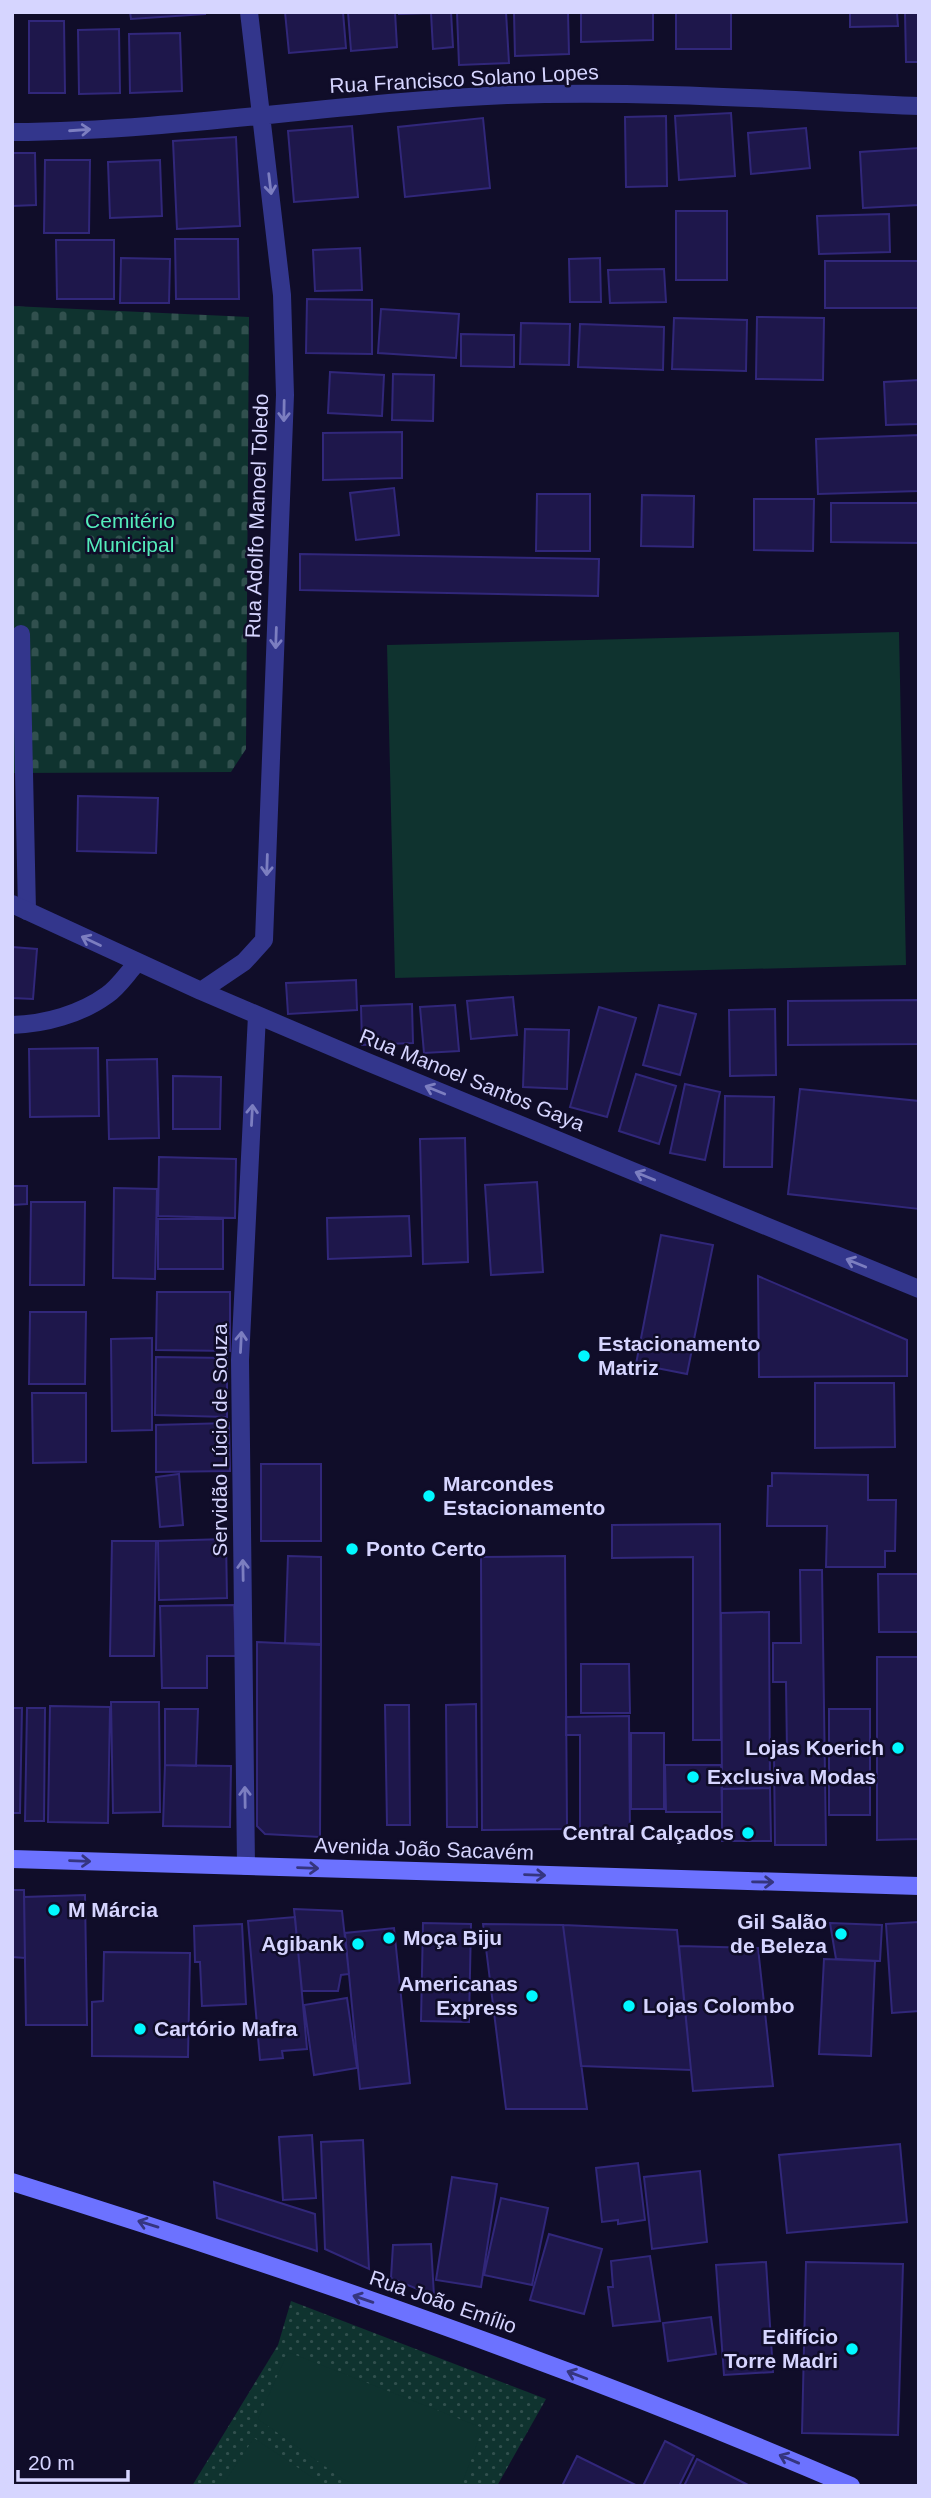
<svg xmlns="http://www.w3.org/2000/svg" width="931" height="2498" viewBox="0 0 931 2498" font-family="Arial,sans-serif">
	<defs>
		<pattern id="green-dots" width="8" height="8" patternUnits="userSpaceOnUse" patternTransform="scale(1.75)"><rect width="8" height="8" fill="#0f332f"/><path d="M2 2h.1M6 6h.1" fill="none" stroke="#31504e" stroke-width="1.8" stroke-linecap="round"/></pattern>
		<pattern id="cemetery-stones" width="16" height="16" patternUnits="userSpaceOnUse" patternTransform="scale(1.75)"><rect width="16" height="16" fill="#0f332f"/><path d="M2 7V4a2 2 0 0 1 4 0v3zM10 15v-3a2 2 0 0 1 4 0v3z" fill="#31504e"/></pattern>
	</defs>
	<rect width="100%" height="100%" fill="#100d29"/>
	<!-- green -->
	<path fill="url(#green-dots)" d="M291,2301L546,2399L497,2486H192L278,2345Z"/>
	<!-- cemetery -->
	<path fill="url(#cemetery-stones)" d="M12,306L249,317L246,749L231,772L12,773Z"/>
	<!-- pitch -->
	<path fill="#0f332f" d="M899,632L906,965L395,978L387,645Z
		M288,2352L483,2428L461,2486H359L343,2479L258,2419Z
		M254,2438L325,2486H222Z"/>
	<!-- building -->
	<path fill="#1e174b" stroke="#31277a" stroke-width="2" d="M130,12H205V14L131,19Z
		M285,12H343L346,48L289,53Z
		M348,12H395L397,47L351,51Z
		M399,12H451L453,47L433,49L431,13L399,14Z
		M457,12H506L509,63L459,65Z
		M514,12H568L569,54L515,56Z
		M581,12H653V40L581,42Z
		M676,12H731V49H676Z
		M850,12H897L898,26L850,27Z
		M905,12H919V62H906Z
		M29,21H64L65,93H29Z
		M119,29L120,93L79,94L78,30Z
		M180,33L182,91L130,93L129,34Z
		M731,113L735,176L679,180L675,116Z
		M666,116L667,186L626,187L625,117Z
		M483,118L490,188L405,197L398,127Z
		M352,126L358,197L294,202L288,131Z
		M806,128L810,168L751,174L748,133Z
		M236,137L240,226L177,229L173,141Z
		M919,148V205L863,208L860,152Z
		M12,153H35L36,205L12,206Z
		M45,160H90L89,233H44Z
		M160,160L162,216L110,218L108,162Z
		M676,211H727V280H676Z
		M889,214L890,252L819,254L817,216Z
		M175,239H238L239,299H176Z
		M56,240H114V299H57Z
		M360,248L362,290L315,291L313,250Z
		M121,258L170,259L169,303H120Z
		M600,258L601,302H570L569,259Z
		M825,261H919V308H825Z
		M664,269L666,302L610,303L608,270Z
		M307,299L372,300V354L306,353Z
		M381,309L459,314L456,358L378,353Z
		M757,317L824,318L823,380L756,379Z
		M674,318L747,320L746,371L672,369Z
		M521,323L570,324L569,365L520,364Z
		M580,324L664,327L663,370L578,367Z
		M461,334L514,335V367L461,366Z
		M330,372L384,375L382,416L328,413Z
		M393,374L434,375L433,421L392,420Z
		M919,380V424L886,425L884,382Z
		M402,432V478L323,480V433Z
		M919,435V491L818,494L816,439Z
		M394,488L399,535L356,540L350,493Z
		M537,494H590V551H536Z
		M642,495L694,496L693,547L641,546Z
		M754,499H814L813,551L754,550Z
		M831,503H919V543L831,542Z
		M300,554L599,559L598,596L300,590Z
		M78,796L158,798L156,853L77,851Z
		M12,947L37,949L33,999L12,998Z
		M356,980L357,1010L288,1014L286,983Z
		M513,997L517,1035L471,1039L467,1001Z
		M919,1000V1044L788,1045V1001Z
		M412,1004L413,1043L362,1045L361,1006Z
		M455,1005L459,1051L424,1053L420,1007Z
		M659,1005L696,1014L680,1075L643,1065Z
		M599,1007L636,1018L607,1117L570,1107Z
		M775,1009L776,1075L730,1076L729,1010Z
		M525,1029L569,1030L567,1089L523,1087Z
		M98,1048L99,1116L30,1117L29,1049Z
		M157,1059L159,1138L109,1139L107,1060Z
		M636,1074L676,1086L659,1144L619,1131Z
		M173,1076L221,1077L220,1129H173Z
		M685,1084L720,1092L705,1160L670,1153Z
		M800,1089L919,1101V1209L788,1194Z
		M725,1096L774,1097L772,1167H724Z
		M465,1138L468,1262L423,1264L420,1139Z
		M159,1157L236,1159L235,1218L158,1216Z
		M537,1182L543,1272L491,1275L485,1185Z
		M12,1186H27V1204L12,1205Z
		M114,1188L157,1189L155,1279L113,1278Z
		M31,1202H85L84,1285H30Z
		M409,1216L411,1256L328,1259L327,1218Z
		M158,1219H223V1269H158Z
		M661,1235L713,1245L687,1374L636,1364Z
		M758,1276L907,1340V1376L759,1377Z
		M157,1292H230V1351L156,1350Z
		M30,1312H86L85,1384H29Z
		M152,1338V1430L112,1431L111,1339Z
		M156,1357L227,1358V1417L155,1415Z
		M815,1383H894L895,1447L815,1448Z
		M32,1393H86V1462L33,1463Z
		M229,1423L230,1471L156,1472V1425Z
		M261,1464H321V1541H261Z
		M772,1473L868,1475V1500H896L895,1551H885V1567H826L827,1526H767L768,1486H772Z
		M179,1474L183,1525L160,1527L156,1477Z
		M720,1524L721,1740H693V1557L612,1558V1525Z
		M226,1539L227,1598L159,1600L158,1541Z
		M112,1541H156L154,1656H110Z
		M288,1556L321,1557V1644L285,1643Z
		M565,1556L567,1829L482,1830L481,1557Z
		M800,1570H822L826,1845H775L774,1753L787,1752L786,1682H773V1643H801Z
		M878,1574H919V1632H879Z
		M234,1605L236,1656H207V1688H162L160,1606Z
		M769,1612L770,1788L722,1789L721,1613Z
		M257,1642L321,1645L320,1837L265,1834L257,1826Z
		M877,1657H919V1839L877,1840Z
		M581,1664H629L630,1713H581Z
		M111,1702H159L160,1812L113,1813Z
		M476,1704L477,1827H447L446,1705Z
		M385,1705H409L410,1825H387Z
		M50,1706L110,1707L108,1823L48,1822Z
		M12,1708H22L20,1813H12Z
		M27,1708H45L44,1821H25Z
		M165,1709H198L196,1766L165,1765Z
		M829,1709H870V1815H829Z
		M629,1716L630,1838H580V1735H566V1717Z
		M631,1733H664V1809H631Z
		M165,1765L231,1766L230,1827L163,1826Z
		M665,1765H721L722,1812H666Z
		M770,1788L771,1841H722V1789Z
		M12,1890H24L25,1958L12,1957Z
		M85,1895L87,2025H26L24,1897Z
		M294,1909L342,1911L349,1974L341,1975L338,1991H302Z
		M295,1917L307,2049L282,2051L283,2058L260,2060L248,1921Z
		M919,1922V2011L892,2013L886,1924Z
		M423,1923L471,1924L469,2022L421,2021Z
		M830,1923L882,1925L880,1961L836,1959Z
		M242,1924L246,2004L202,2006L200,1962H195L194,1926Z
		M483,1924L563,1925L587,2109H506Z
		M563,1925L677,1930L691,2070L581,2066Z
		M394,1928L410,2083L360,2089L345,1933Z
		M679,1946L758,1948L773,2086L693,2091Z
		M104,1952L190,1953L188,2057L92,2056V2002L103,2001Z
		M824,1959L875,1961L871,2056L819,2054Z
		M347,1998L357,2068L314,2075L304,2005Z
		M312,2135L316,2198L283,2200L279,2137Z
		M363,2140L369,2269L325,2249L321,2142Z
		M900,2144L907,2222L787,2233L779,2155Z
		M638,2163L645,2220L618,2224V2220L602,2222L596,2168Z
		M700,2171L707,2242L652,2249L644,2177Z
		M452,2177L497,2184L481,2287L436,2280Z
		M214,2182L315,2214L317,2251L217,2218Z
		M501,2198L548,2208L532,2285L484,2275Z
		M549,2234L602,2249L584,2314L530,2300Z
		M431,2244L434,2296L391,2278L393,2245Z
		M650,2256L660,2321L613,2326L608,2287H613L611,2261Z
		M766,2262L773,2372L724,2375L716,2265Z
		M806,2262L903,2264L898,2435L802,2433Z
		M711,2317L716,2354L668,2361L663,2323Z
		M665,2441L694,2456L679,2486H643Z
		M577,2456L636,2485V2486H562Z
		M697,2459L750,2486H684Z"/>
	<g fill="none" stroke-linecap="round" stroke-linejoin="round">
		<!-- lane -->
		<path stroke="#33368c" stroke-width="18" d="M21,634L27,911"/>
		<!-- street -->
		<path stroke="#33368c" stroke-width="18" d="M12,132C178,131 342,102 507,95C644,90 782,100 919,106
			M12,904L201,991L365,1061L919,1289
			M201,991L244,962L264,940L285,395L282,295L249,12
			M12,1025C45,1024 81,1014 107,995C119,987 128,972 138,962
			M246,1866L240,1360L257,1015"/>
		<!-- secondary -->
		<path stroke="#6c72ff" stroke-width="18" d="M12,1859L919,1886
			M12,2182C296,2271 578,2368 851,2486"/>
	</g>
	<!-- one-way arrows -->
	<defs><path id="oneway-shaft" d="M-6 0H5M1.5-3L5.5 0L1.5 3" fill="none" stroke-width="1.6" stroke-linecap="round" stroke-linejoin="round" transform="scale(1.75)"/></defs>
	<g stroke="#7c7ec0">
		<use href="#oneway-shaft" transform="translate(80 130) rotate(-4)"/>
		<use href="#oneway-shaft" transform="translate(270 184) rotate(83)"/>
		<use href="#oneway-shaft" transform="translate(284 411) rotate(91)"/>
		<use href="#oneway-shaft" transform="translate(276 638) rotate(92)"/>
		<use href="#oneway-shaft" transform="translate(267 865) rotate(92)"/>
		<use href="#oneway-shaft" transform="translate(91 941) rotate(-155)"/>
		<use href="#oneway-shaft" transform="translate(435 1090) rotate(-158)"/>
		<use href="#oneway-shaft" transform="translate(252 1115) rotate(-87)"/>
		<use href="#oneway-shaft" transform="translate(645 1176) rotate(-158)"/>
		<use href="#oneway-shaft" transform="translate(856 1263) rotate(-158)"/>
		<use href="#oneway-shaft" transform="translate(241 1342) rotate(-87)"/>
		<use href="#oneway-shaft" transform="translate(243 1570) rotate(-91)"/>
		<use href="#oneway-shaft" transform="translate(245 1797) rotate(-91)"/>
	</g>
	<g stroke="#35357f">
		<use href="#oneway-shaft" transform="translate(80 1861) rotate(2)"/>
		<use href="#oneway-shaft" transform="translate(308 1868) rotate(2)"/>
		<use href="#oneway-shaft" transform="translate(535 1875) rotate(2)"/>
		<use href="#oneway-shaft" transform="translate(763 1882) rotate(1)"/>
		<use href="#oneway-shaft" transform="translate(148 2224) rotate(-163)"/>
		<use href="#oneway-shaft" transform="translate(363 2299) rotate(-161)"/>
		<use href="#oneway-shaft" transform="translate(577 2375) rotate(-159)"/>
		<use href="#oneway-shaft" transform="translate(789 2459) rotate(-157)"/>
	</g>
	<!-- markers -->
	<g fill="#01f8ff" stroke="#100d29" stroke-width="2.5">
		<circle cx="584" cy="1356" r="7"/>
		<circle cx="429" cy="1496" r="7"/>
		<circle cx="352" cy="1549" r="7"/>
		<circle cx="898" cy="1748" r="7"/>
		<circle cx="693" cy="1777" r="7"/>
		<circle cx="748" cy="1833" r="7"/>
		<circle cx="54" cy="1910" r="7"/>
		<circle cx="841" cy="1934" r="7"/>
		<circle cx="389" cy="1938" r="7"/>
		<circle cx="358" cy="1944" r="7"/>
		<circle cx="532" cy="1996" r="7"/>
		<circle cx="629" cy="2006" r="7"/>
		<circle cx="140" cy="2029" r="7"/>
		<circle cx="852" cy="2349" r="7"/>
	</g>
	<g text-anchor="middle" stroke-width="5" stroke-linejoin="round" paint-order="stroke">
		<!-- street labels -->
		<g font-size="21" fill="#d6d5ff" stroke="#100d29">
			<text transform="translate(464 79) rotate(-3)" y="7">Rua Francisco Solano Lopes</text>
			<text transform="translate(257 516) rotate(-88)" y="7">Rua Adolfo Manoel Toledo</text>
			<text transform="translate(472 1080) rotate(22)" y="7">Rua Manoel Santos Gaya</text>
			<text transform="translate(220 1440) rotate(-90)" y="7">Servidão Lúcio de Souza</text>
			<text transform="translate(424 1849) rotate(2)" y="7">Avenida João Sacavém</text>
			<text transform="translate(443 2302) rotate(19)" y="7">Rua João Emílio</text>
		</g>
		<!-- park labels -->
		<g font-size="21" fill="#54ecbb" stroke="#100d29">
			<text x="130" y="528">Cemitério<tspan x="130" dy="24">Municipal</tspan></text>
		</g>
		<!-- poi labels -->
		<g font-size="21" font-weight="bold" fill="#d6d5ff" stroke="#100d29" text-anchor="start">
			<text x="598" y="1351">Estacionamento<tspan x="598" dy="24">Matriz</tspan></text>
			<text x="443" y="1491">Marcondes<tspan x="443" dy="24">Estacionamento</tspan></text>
			<text x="366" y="1556">Ponto Certo</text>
			<text x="884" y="1755" text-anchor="end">Lojas Koerich</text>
			<text x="707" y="1784">Exclusiva Modas</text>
			<text x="734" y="1840" text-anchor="end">Central Calçados</text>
			<text x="68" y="1917">M Márcia</text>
			<text x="827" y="1929" text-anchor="end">Gil Salão<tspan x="827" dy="24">de Beleza</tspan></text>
			<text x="403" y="1945">Moça Biju</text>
			<text x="344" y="1951" text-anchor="end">Agibank</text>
			<text x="518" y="1991" text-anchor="end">Americanas<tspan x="518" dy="24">Express</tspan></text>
			<text x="643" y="2013">Lojas Colombo</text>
			<text x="154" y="2036">Cartório Mafra</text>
			<text x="838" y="2344" text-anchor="end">Edifício<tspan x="838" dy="24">Torre Madri</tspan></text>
		</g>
	</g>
	<!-- border -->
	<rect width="931" height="2498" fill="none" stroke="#d6d5ff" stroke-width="28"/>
	<!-- scale -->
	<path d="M18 2470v10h110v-10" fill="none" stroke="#d6d5ff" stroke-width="3.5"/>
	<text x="28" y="2470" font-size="21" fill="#d6d5ff" stroke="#100d29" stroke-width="5" paint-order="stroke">20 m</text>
</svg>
